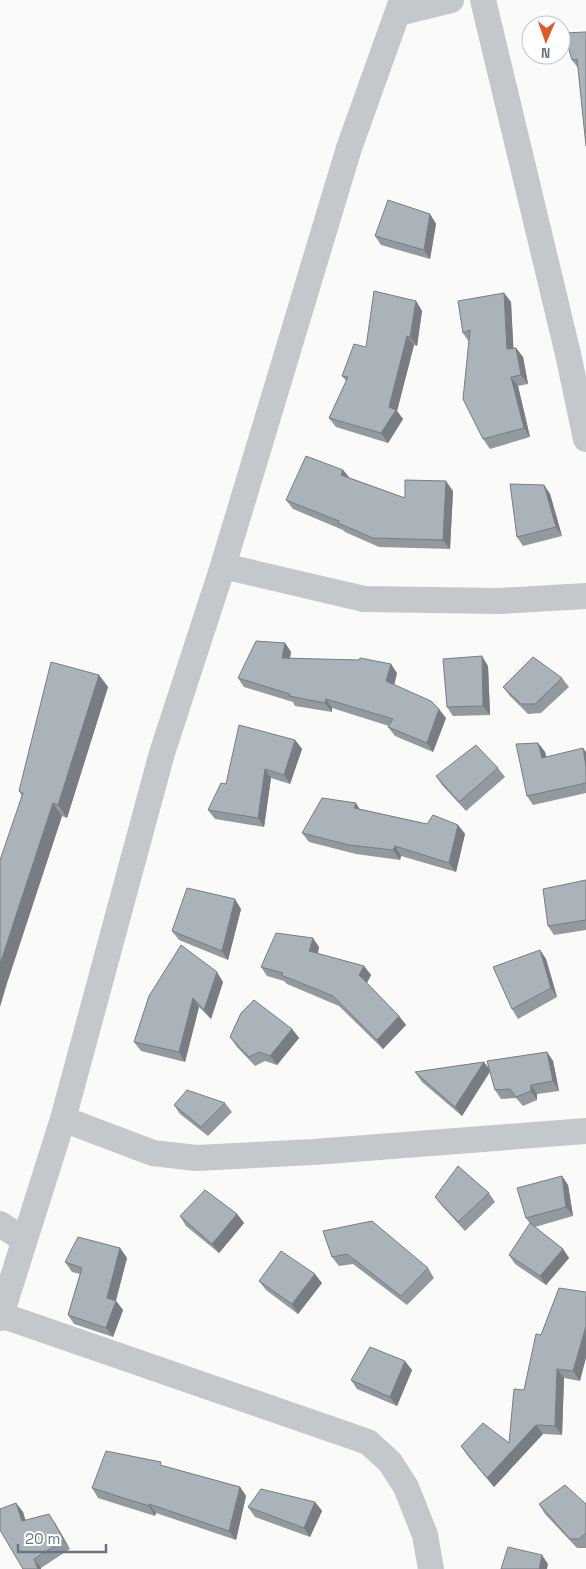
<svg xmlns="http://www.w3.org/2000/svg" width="586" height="1569" viewBox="0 0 586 1569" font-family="'Space Grotesk',sans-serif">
	<rect width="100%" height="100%" fill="#fafaf8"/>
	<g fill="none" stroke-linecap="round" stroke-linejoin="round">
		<!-- street -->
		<path stroke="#c3c8cc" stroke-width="26" d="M483,0L568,354L586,439
			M398,13L451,0
			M223,566L364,599L499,601L586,596
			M63,1119L153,1153L196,1158L314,1152L586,1131
			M0,1224L24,1240
			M1,1315L368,1442L390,1462L406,1487L425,1535L431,1569
			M0,1318L63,1119L162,753L223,566L349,148L402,0"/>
	</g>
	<!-- wall -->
	<path fill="#929a9f" d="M586,32L578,68L572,60Z
		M430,214L436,224L430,259L381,245L375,236Z
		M504,293L511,302L513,348H516L523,357L528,384L518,386L530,437L490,449L483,439L469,342L463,333Z
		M416,301L422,311L417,346L414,345L397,411L403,419L388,443L336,427L329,418L346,381L342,376L366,347Z
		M343,470L350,478L405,498L453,491L450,549L379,547L345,532L343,530L293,509L286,500Z
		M544,485L550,494L562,536L523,546L517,537Z
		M285,643L291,652L290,658L397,673L394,684L446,718L433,752L395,736L388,727L389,726L332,708V712L295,706L293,702L244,687L238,678Z
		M488,666L490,715L453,716L447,707Z
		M99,675L108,687L67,818L62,816L8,980L22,796L19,791Z
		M562,678L569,687L541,713L528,714L510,696L503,687Z
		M295,740L302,749L290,784L271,778L264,827L215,819L208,810L226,784Z
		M538,743L545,752L546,757L586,752V793L533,805L527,796Z
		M498,768L505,777L466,811L442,785L436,776Z
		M360,809L427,824L458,825L465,834L456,872L401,856L400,860L356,854L309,842L302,833Z
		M586,880V930L554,935L548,926Z
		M241,909L228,960L179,940L172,931Z
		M319,947L318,954L364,966L371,975L367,983L399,1016L406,1025L383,1049L339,1006L287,984L284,981L267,976L261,967Z
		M540,950L546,959L557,997L518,1019L512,1009Z
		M223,982L211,1019L199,1007L185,1062L141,1051L134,1042L149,996Z
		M292,1029L299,1038L277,1065L265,1061L255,1066L237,1047L230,1037Z
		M547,1052L553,1061L559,1091L537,1094V1100L523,1106L516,1098L501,1099L495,1090L490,1072L462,1116L422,1082L415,1072L484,1062L489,1068Z
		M225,1103L232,1112L208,1136L180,1114L174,1105Z
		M562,1176L568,1185L573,1216L535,1227L563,1249L569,1258L546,1285L515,1264L509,1255L530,1224L526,1218Z
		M489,1193L495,1202L465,1231L442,1206L435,1197Z
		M237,1214L244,1223L219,1253L186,1226L180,1216Z
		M323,1231L428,1268L434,1278L407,1305L353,1264L339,1266L332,1257Z
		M120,1248L127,1258L116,1301L123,1310L113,1337L74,1324L68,1315L80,1274L72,1272L65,1262Z
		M259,1281L322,1283L298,1314L266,1290Z
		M559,1288L580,1381L564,1378L562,1435L543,1434L494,1487L467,1455L461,1446L509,1443L524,1390L541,1335Z
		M412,1370L397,1406L357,1389L351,1380Z
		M164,1466L240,1487L246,1496L236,1540L156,1513L155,1516L98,1498L92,1488Z
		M315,1502L322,1511L310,1537L255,1517L248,1507Z
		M16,1503L23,1512L25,1521L55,1523L70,1549L41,1568V1569H23Z
		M539,1504H586V1548H577L545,1514Z"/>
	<!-- shaded-wall -->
	<path fill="#777d82" d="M430,214L436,224L430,259L424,250Z
		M504,293L511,302L514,358L507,349Z
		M416,301L422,311L417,346L410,337Z
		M407,336L414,345L397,411L403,419L388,443L381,433L389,407Z
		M516,348L523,357L528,384L521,375Z
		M511,377L518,386L530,437L524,428Z
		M343,470L350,479L341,475Z
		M446,481L453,491L450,549L443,540Z
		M544,485L550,494L562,536L556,527Z
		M285,643L291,652L288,667L282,658Z
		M482,656L488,666L490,715L483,706Z
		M391,664L397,673L393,690L386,681Z
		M99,675L108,687L67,818L58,805Z
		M326,699L332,708V712L325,703Z
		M439,709L446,718L433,752L427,743Z
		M295,740L302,749L290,784L284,775Z
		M538,743L545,752L549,767L542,758Z
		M583,748L586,752V767Z
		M265,769L271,778L264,827L258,818Z
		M53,803L62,816L8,980L0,1007V964Z
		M356,803L362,813L354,808Z
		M458,825L465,834L456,872L449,863Z
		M395,846L401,856L400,860L393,850Z
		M235,899L241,909L228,960L222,951Z
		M313,938L319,947L316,961L309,951Z
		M540,950L546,959L557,997L551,988Z
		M364,966L371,975L366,984L359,975Z
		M217,972L223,982L211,1019L204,1010Z
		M193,998L199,1007L185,1062L179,1052Z
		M399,1016L406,1025L383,1049L377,1040Z
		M292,1029L299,1038L277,1065L270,1056Z
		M547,1052L553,1061L559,1091L553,1081Z
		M484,1062L490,1071L462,1116L455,1107Z
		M531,1085L537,1094V1100L531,1091Z
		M562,1176L568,1185L573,1216L566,1207Z
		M237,1214L244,1223L219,1253L212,1244Z
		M120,1248L127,1258L114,1307L116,1301L123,1310L113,1337L106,1328L107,1298Z
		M563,1249L569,1258L546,1285L540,1276Z
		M315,1274L322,1283L298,1314L292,1304Z
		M586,1326V1358L580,1381L573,1371Z
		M405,1361L412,1370L397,1406L390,1397Z
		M557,1369L564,1378L562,1435L555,1426Z
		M536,1425L543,1434L494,1487L487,1478Z
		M240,1487L246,1496L236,1540L229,1531Z
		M315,1502L322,1511L310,1537L304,1528Z
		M16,1503L23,1512L29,1531L22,1521Z
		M149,1504L156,1513L155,1516L149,1506Z
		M49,1514L55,1523L70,1549L64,1540Z
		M542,1555L548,1564L547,1569H539Z
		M34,1559L41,1568V1569H38Z"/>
	<!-- building -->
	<path fill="#aab3b9" stroke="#777d82" d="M586,32V146L577,59L572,60L564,33Z
		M388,200L430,214L424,250L375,236Z
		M374,291L416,301L410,337L407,336L389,407L396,410L381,433L329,418L348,377L342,376L354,344L366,347Z
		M504,293L507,349L516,348L521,375L511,377L524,428L483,439L463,399L470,330L463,333L458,301Z
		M306,456L343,470L341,475L405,498V480L446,481L443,540L373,538L338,523L339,521L286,500Z
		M510,484L544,485L556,527L517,537Z
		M256,641L285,643L282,658L359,660L360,658L391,664L386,681L431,701L439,709L427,743L388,727L393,719L326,699L325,703L289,696L290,694L238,678Z
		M482,656L483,706L447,707L443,659Z
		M533,657L562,678L535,704H521L503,687Z
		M51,662L99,675L58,805L53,803L0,964V860L23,793L19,791Z
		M239,725L295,740L284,775L265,769L258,818L208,810L221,783L226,784Z
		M538,743L542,758L583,748L586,767V783L527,796L516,744Z
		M476,745L498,768L459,802L436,776Z
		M322,798L356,803L354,808L427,824L433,815L458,825L449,863L395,846L393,850L349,845L302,833Z
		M586,880V920L548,926L543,889Z
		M187,888L235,899L222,951L172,931Z
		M276,933L313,938L309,951L364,966L359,975L399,1016L377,1040L333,996L281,975L283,973L261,967Z
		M181,945L217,972L204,1010L193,998L179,1052L134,1042L149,996Z
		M540,950L551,988L512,1009L493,967Z
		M254,1000L292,1029L270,1056L259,1052L249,1057L230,1037L241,1013Z
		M547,1052L553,1081L531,1085V1091L516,1097L510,1089L495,1090L487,1061Z
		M484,1062L455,1107L415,1072L456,1066Z
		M187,1090L225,1103L201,1127L174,1105Z
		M458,1166L489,1193L458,1222L435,1197Z
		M562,1176L566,1207L526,1218L517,1188Z
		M205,1190L237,1214L212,1244L180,1216Z
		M372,1221L428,1268L401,1296L347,1254L332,1257L323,1231Z
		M530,1223L563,1249L540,1276L509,1255Z
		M78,1237L120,1248L107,1298L116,1301L106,1328L68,1315L82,1268L65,1262Z
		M281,1251L315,1274L292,1304L259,1281Z
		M559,1288L586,1292V1326L573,1371L557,1369L555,1426L536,1425L487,1478L461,1446L483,1423L509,1443L514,1389L524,1390L536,1334L541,1335Z
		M370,1347L405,1361L390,1397L351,1380Z
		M106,1451L161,1462L160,1465L240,1487L229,1531L149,1504V1506L92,1488Z
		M565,1485L586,1504V1533L579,1539H570L539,1504Z
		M261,1489L315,1502L304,1528L248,1507Z
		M16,1503L22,1521L49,1514L64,1540L34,1559L38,1569H23L0,1530V1509Z
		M508,1547L542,1555L539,1569H501Z"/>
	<!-- north arrow -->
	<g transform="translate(546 40) rotate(182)"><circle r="24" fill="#ffffff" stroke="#c1c8cd"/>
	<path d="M0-4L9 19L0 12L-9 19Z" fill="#e4572e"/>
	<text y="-8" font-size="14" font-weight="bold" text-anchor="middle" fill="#657683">N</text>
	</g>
	<!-- scale -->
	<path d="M18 1544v8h88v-8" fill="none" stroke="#657683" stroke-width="2.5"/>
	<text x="25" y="1544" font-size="15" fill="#657683" stroke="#ffffff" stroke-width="4" paint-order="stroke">20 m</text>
</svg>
